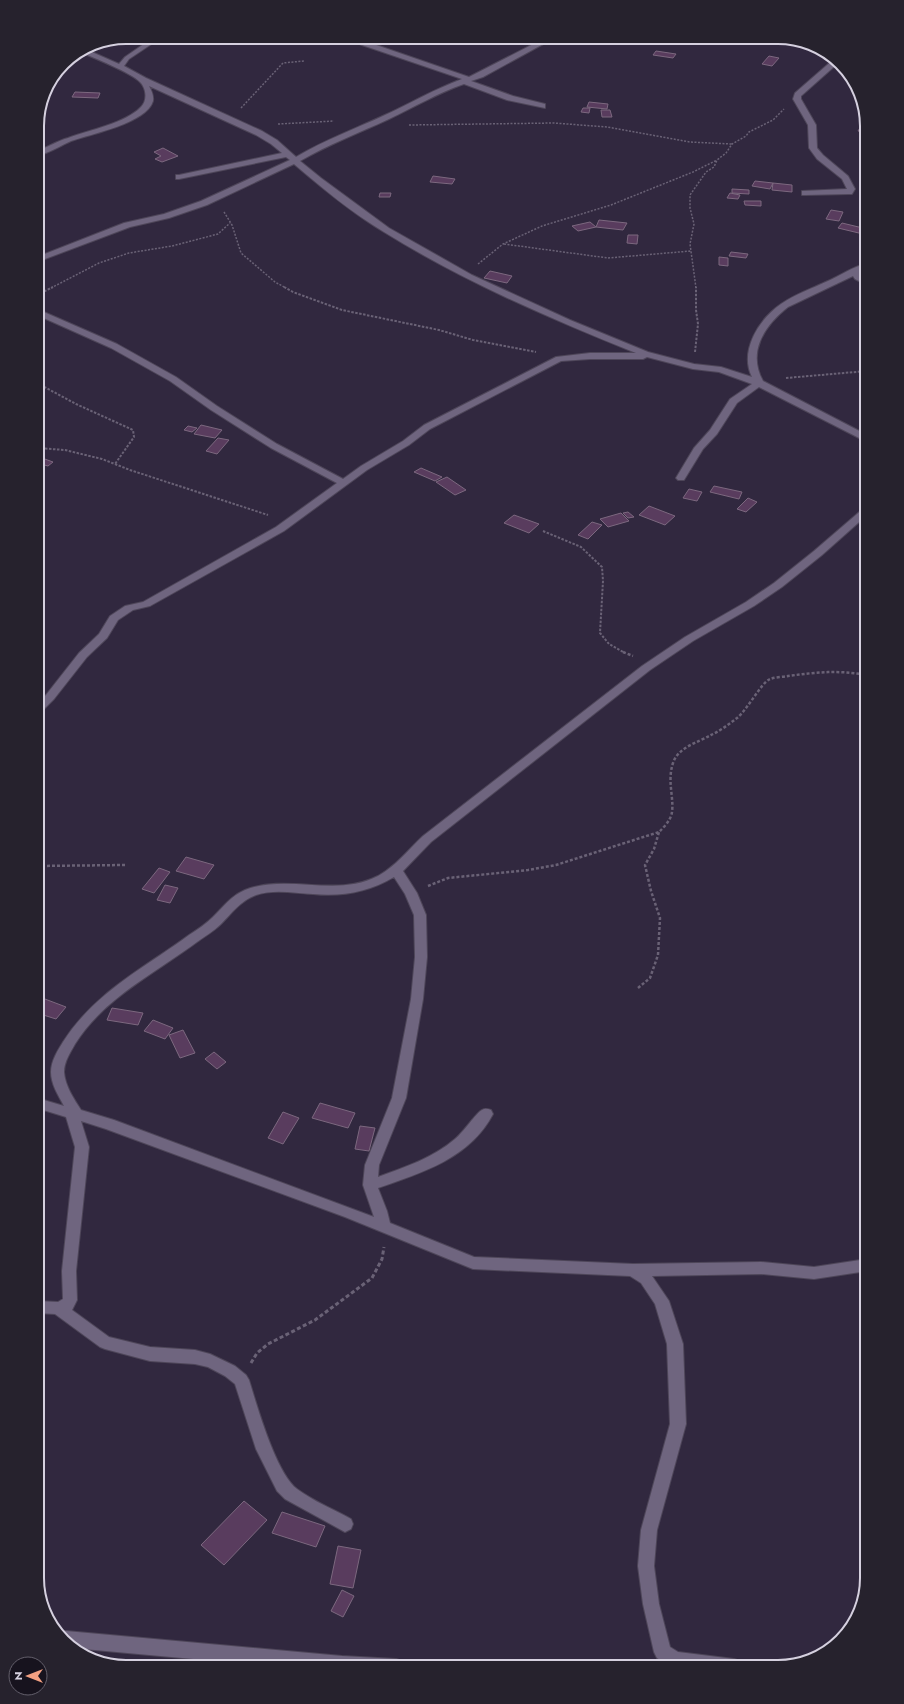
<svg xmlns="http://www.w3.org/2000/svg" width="904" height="1704" viewBox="0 0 904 1704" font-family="Jost,sans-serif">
	<rect width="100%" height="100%" fill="#31283f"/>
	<!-- building -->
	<path fill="#593c5e" stroke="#7c687f" d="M365,37H378L384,38L379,42L363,39Z
		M385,38L399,40L396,44L382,42Z
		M656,51L676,54L673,58L653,55Z
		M769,56L779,58L772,66L762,64Z
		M75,92L100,93L98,98L72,97Z
		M589,102L608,104L607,109L587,107Z
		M583,108H590L589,113L581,112Z
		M601,110H610L612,117H602Z
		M865,120L867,126V133L858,131Z
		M163,148L178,156L162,162L155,159L161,156L154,152Z
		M433,176L455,179L452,184L430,182Z
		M755,181L773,183L770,189L752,186Z
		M773,183L792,185V192L772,190Z
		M732,189L749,190V194L732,193Z
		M380,193H391L390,197H379Z
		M730,193L740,195L738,199L727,198Z
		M744,201H761V206L745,205Z
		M831,210L843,212L839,221L826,219Z
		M599,220L627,223L623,230L596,227Z
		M590,222L596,227L578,231L572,226Z
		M842,223L867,229L863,234L838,228Z
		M628,235H638L637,244L627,243Z
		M731,252L748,254L746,258L729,256Z
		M719,257L728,258V266L719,265Z
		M490,271L512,276L507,283L484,278Z
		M201,425L222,430L215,438L194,434Z
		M188,426L197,428L192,432L184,430Z
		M218,438L229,440L217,454L206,451Z
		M42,458L53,462L48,466L37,463Z
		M421,468L442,477L435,481L414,472Z
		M447,477L466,490L455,495L436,482Z
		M714,486L742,492L739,499L710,492Z
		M689,489L702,492L697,501L683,498Z
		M748,498L757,502L746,512L737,509Z
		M649,506L675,516L665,525L639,515Z
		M628,512L634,517L628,518L623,513Z
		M621,513L629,521L608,527L600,519Z
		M514,515L539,524L529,533L504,523Z
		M592,522L602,525L588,539L578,535Z
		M186,857L214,865L204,879L176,871Z
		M159,868L170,872L154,893L142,889Z
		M165,885L178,888L170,903L157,900Z
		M37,996L66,1007L56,1019L37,1013Z
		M112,1008L143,1013L138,1025L107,1020Z
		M153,1020L173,1028L165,1039L144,1031Z
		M183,1030L195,1053L180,1058L169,1035Z
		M214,1052L226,1062L217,1069L205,1059Z
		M320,1103L355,1113L348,1128L312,1118Z
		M283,1112L299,1118L283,1144L268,1138Z
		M360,1126L375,1128L369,1151L355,1149Z
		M244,1501L267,1520L224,1565L201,1545Z
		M282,1512L325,1526L316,1547L272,1533Z
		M338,1546L361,1550L353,1588L330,1584Z
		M342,1590L354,1596L343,1617L331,1611Z"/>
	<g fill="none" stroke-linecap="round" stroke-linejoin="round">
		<!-- minor casing -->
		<g stroke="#4e4659" stroke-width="2">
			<path id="minor" d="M154,37H162L129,59L124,66L146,78L262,131L277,140L296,157C324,140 355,129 385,115C411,103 435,89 462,79L362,45L344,37H353L469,77L547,37H556L483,77L471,81L513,96L545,104V108L507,100L464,84C438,93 414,107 389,119C359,133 329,144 300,161L321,178L389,228L472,275L570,320L648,352L694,364L721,367L752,377C739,351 759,319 781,304C795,294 813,288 828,281C841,275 853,267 867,263V269L859,273L867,279V285L855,279L853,276L788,307C764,326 747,352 763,381L867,435V442L759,387L737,403L717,434L703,449L684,480H678L676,478L694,448L710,430L730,399L752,384L719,372L693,369L647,357L643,359H590L561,361L430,429L409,445L367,470L284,531L150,606L133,610L118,620L107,638L87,657L54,699L41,712L37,713V703L46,695L79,653L99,634L110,616L125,606L143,602L276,527L337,483L271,448L211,410L170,381L111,348L37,315V309L117,344L176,377L217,406L277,444L343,479L361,466L403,441L424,425L556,357L590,353H636C549,318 463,281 384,232C352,213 322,188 294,164L207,205L169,218L130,227L37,262V257L124,223L164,214L201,201L290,160L286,157L179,179H176V175H179L282,153L271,144L256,135L149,86C151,90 154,95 153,101C147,123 91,134 71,141C60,146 49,153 37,156V151C48,147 57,141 68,138C89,130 126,123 141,107C148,100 146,88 140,82C132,73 92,57 80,52L85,49L119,64L125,57Z
				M834,59L837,64L801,96V99L816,125L817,148L823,155L848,176L855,189L852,194H849L805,195H802V191L847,189L842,179L817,159L809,148L808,125L793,99L795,93Z
				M867,507V515L822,555L782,587L754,606L693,641L650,670L431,842L403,871L417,893L426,915L427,957L423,999L406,1098L379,1165L378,1177C405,1167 433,1158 455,1139C463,1133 476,1113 482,1110C485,1108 488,1109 491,1110L493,1114C470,1158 422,1173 378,1188L387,1211L390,1223L474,1257L633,1264L761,1262L814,1267L867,1259V1271L814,1279L761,1274L652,1276L669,1301L683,1344L686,1424L657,1530L654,1566L659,1604L670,1647L678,1652L734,1659L740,1661L743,1667H672L657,1658L654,1652L643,1604L638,1566L641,1530L670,1424L667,1344L655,1304L641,1283L630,1276L473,1269L345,1217L106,1129L81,1121L89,1147L76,1271L77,1300L72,1310L109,1337L150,1347L195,1350L210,1354L235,1366L246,1375L249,1380C257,1406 276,1473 297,1489C313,1501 333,1509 351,1519L353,1524L351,1529L345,1532L285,1499L277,1491L256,1449L235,1384L225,1376L208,1367L195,1364L150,1361L105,1349L100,1347L55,1314L37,1313V1301L58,1302L63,1299L62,1271L75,1147L66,1117L37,1108V1098L64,1106C58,1095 51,1084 51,1072C51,1061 58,1050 63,1042C95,992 143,969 189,935C197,930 206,924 213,917C223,907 231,896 245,890C288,873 336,898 378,876C396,866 408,850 423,836L642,666L685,637L746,602L774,583L814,551L864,508ZM394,877L405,894L414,915L415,957L411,999L392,1098L365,1165L363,1185L374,1217L114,1120L81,1110C74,1099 65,1086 64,1072C64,1062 70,1053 75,1044C104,998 154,974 197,942C205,936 214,931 221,924C232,913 240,901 256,895C274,889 294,893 313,894C341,897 369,892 394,877Z
				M66,1631L342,1656L396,1659L402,1661L405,1667H281L73,1648L61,1633Z"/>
		</g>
		<!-- path-far3 -->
		<path stroke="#6a6276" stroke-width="1.5" stroke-dasharray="2 1.5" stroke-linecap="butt" d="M241,108L283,63L304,61
			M278,124L334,121
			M409,125L554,123L607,127L690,142L732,144
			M224,212L232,225L241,253L275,282L286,288
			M504,244L608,258L691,251
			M478,264L503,244L542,226L611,205L693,172L717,160
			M51,288L99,263L129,253L172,246L218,234L230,223
			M696,288L690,244L694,224L690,208V195L706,172L714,167L717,160L726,153L732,144L746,136L749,132L773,120L784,109"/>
		<!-- path-far2 -->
		<path stroke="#6a6276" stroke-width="2" stroke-dasharray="2.5 1.5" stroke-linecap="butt" d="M284,287L293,292L342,310L439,330L473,340L536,352
			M37,295L53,287
			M695,352L698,324L696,310V287
			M786,378L867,371
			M37,383L76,404L133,430L134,437L115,464
			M37,448L65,450L102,459L130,470L268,515
			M543,531L581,547L602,567L603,581L600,633L609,644L625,653"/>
		<!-- path-far1 -->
		<path stroke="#6a6276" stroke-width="2.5" stroke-dasharray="3 2" stroke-linecap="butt" d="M623,652L633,656
			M37,866L125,865
			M428,886L448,878L528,870L556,865L659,832C664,827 671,820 672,812C674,797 667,781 673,763C678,747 699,742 711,735C720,731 729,724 737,718C748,709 761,683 770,679C775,677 783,677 788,676C818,672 837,670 867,675
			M638,988L650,978L658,955L660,918L651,891L645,865L654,849L659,832"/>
		<!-- path -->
		<path stroke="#6a6276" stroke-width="3" stroke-dasharray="4 2.5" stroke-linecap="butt" d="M251,1363L257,1353L268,1344L315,1320L372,1278L382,1259L384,1247"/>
		<!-- minor -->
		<use href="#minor" fill="#6f657f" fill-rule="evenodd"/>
	</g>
	<!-- crop -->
	<path d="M0 0H904V1704H0ZM126 44H778A82 82 0 0 1 860 126V1578A82 82 0 0 1 778 1660H126A82 82 0 0 1 44 1578V126A82 82 0 0 1 126 44Z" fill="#26222d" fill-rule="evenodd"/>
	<path fill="none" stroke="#d5d0df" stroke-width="2" d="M126 44H778A82 82 0 0 1 860 126V1578A82 82 0 0 1 778 1660H126A82 82 0 0 1 44 1578V126A82 82 0 0 1 126 44Z"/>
	<!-- north arrow -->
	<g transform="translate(28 1676) rotate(270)"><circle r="19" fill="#17131e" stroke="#635f6b"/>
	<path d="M0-3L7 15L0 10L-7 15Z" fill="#f3a082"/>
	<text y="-6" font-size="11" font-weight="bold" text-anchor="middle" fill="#d5d0df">N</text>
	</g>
</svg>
